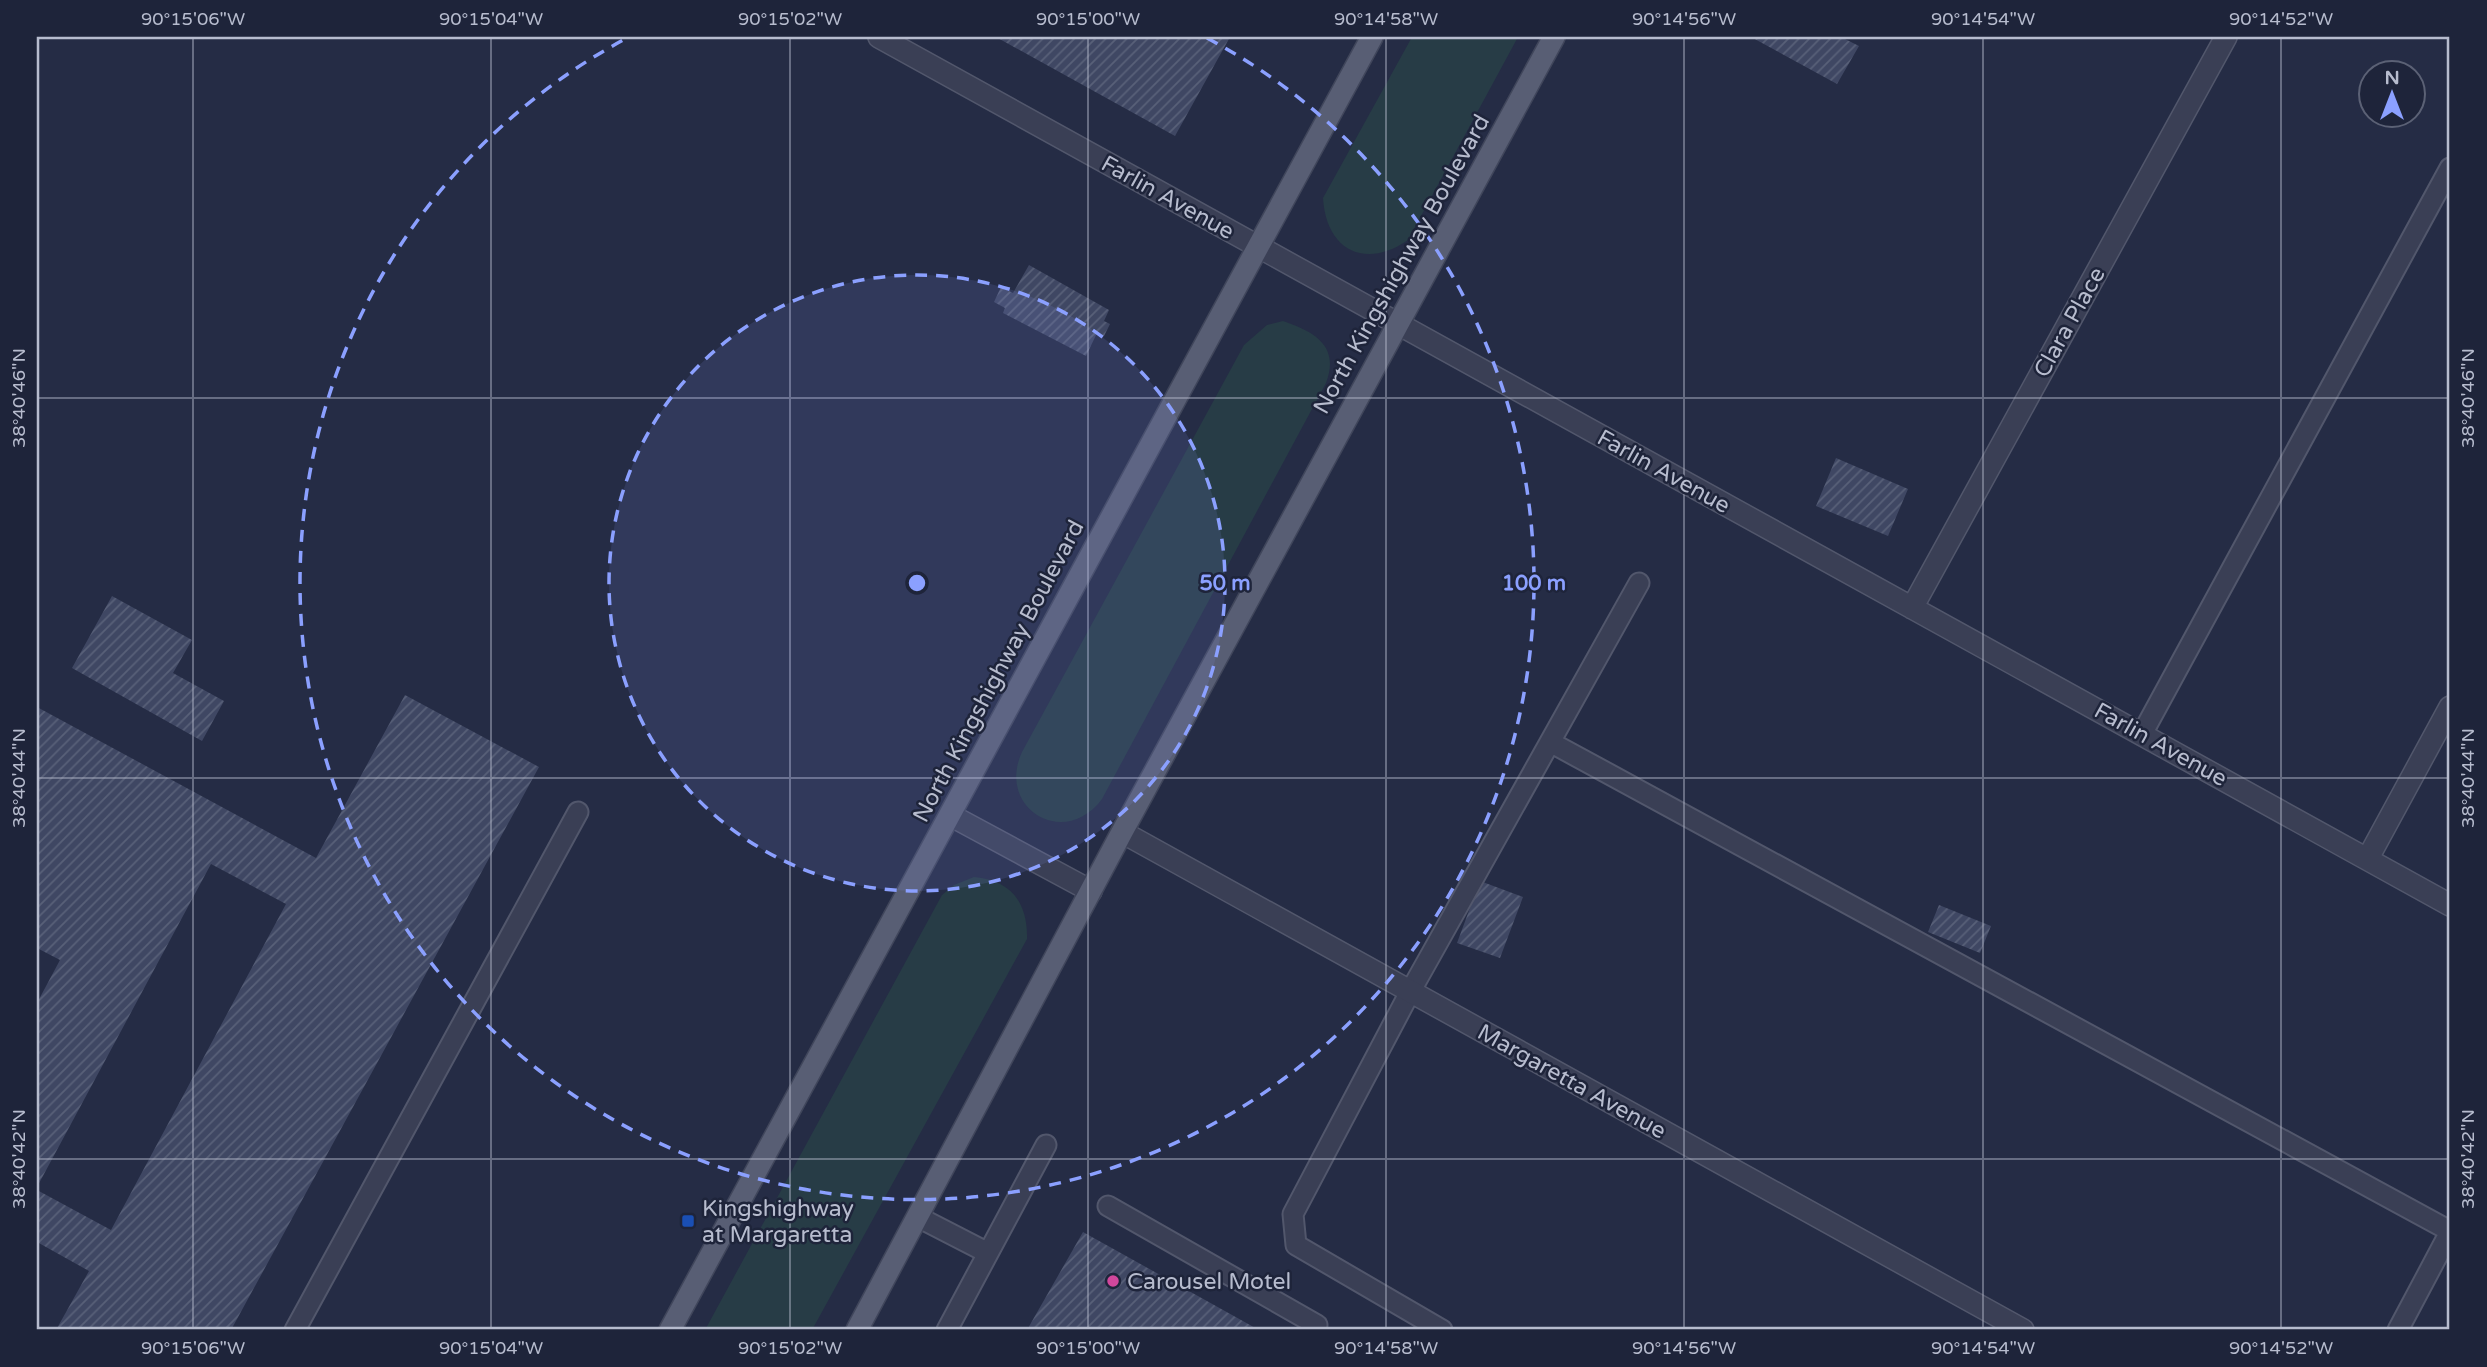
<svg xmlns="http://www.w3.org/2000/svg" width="2487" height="1367" viewBox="0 0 2487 1367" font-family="'Varela Round',sans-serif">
	<defs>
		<pattern id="building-hatch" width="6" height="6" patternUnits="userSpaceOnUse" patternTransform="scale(1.75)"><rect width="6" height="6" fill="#3f4763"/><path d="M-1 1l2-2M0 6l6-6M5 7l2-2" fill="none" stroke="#586078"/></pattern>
	</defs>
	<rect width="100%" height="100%" fill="#252c45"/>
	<!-- grass -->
	<path fill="#273c46" d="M1412,37H1518L1408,240C1365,270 1326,250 1323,198Z
		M1283,321C1315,332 1340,346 1326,383L1102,799C1064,850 996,808 1022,752L1244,345L1267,325Z
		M974,877C1011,880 1028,903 1027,939L812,1330H705L942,895L954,885Z"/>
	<!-- building -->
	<path fill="url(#building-hatch)" d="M996,37H1230L1175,136Z
		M1751,37H1841L1859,46L1837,84Z
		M1029,265L1109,310L1104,321L1110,324L1104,336L1097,333L1086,356L1003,313L1005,308L994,302L1001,287L1013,293Z
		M1836,458L1908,489L1888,536L1816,506Z
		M112,596L192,640L173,673L224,701L202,741L72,668Z
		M405,695L539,767L231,1330H56L89,1271L37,1242V1190L111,1230L286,904L211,864L37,1187V1003L60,960L37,948V707L316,858Z
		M1480,881L1523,897L1500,958L1457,943Z
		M1939,905L1991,926L1980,953L1928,932Z
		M1083,1232L1259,1330H1027Z"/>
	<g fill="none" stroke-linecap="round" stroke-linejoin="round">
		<!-- service casing -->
		<g stroke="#52576c" stroke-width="23">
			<path id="service" d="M2142,734L2450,168
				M1550,742L2450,1231
				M1108,1206L1317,1325L1315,1330
				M918,1217L988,1253
				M295,1330L578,812
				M947,1330L1046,1145
				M1442,1330L1296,1245L1293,1214L1410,992L1639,583
				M2398,1330L2450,1232"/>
		</g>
		<!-- minor casing -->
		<g stroke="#52576c" stroke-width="24">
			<path id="minor" d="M879,37L2450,905
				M1912,608L2226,37
				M950,815L1091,891
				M1122,832L2023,1330
				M2368,858L2450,707"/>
		</g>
		<!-- primary casing -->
		<g stroke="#40465b" stroke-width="24">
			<path id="primary" d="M670,1330L1372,37
				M857,1330L1122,832L1554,37"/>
		</g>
		<!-- service -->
		<use href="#service" stroke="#3a3f55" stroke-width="19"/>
		<!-- minor -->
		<use href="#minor" stroke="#3a3f55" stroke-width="21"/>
		<!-- primary -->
		<use href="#primary" stroke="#585e74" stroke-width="21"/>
	</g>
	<!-- ticks -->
	<path fill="none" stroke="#b7bcce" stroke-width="2" stroke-opacity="0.45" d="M193,37V1330M491,37V1330M790,37V1330M1088,37V1330M1386,37V1330M1684,37V1330M1983,37V1330M2281,37V1330M37,398H2450M37,778H2450M37,1159H2450"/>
	<!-- distance rings -->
	<circle cx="917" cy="583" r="308" fill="#8ba0ff" fill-opacity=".12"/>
	<g fill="none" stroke="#8ba0ff" stroke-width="3.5" stroke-dasharray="12 9">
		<circle cx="917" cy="583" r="308"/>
		<path d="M1207 38A617 617 0 1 1 627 38"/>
	</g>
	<!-- markers -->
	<rect fill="#1a4fb4" stroke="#1e243a" stroke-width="2.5" x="681" y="1214" width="14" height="14" rx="3.5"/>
	<circle fill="#d1479c" stroke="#1e243a" stroke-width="2.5" cx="1113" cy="1281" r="7"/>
	<g text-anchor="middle" stroke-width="5" stroke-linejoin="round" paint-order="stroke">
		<!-- street labels -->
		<g font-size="23" fill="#b7bcce" stroke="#1e243a">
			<text transform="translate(1168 197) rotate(29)" y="8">Farlin Avenue</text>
			<text transform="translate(1401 264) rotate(-61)" y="8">North Kingshighway Boulevard</text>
			<text transform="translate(2069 322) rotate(-61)" y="8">Clara Place</text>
			<text transform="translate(1664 471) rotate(29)" y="8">Farlin Avenue</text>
			<text transform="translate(998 671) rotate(-62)" y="8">North Kingshighway Boulevard</text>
			<text transform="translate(2161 744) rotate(29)" y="8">Farlin Avenue</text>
			<text transform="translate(1572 1081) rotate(29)" y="8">Margaretta Avenue</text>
		</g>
		<!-- poi labels -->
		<g font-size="23" fill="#b7bcce" stroke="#1e243a" text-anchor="start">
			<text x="702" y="1216">Kingshighway<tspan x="702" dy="26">at Margaretta</tspan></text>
			<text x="1127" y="1289">Carousel Motel</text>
		</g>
	</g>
	<circle cx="917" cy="583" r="10" fill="#8ba0ff" stroke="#1e243a" stroke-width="3.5"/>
	<g font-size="21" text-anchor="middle" font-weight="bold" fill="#8ba0ff" stroke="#1e243a" stroke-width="5" stroke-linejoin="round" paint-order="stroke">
		<text x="1225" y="590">50 m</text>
		<text x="1534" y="590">100 m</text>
	</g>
	<!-- border -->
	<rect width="2487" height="1367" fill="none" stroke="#1e243a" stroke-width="77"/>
	<!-- north arrow -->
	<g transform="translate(2392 94)"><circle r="33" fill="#1e243a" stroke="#5b6175" stroke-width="2"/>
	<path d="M0-5L12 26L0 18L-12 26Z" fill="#8ba0ff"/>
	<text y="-10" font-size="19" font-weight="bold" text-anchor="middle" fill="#b7bcce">N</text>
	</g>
	<rect x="38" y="38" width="2410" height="1290" fill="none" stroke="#b7bcce" stroke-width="2.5"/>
	<g font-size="18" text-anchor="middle" fill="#b7bcce">
		<text x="193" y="25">90°15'06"W</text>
		<text x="491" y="25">90°15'04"W</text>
		<text x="790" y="25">90°15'02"W</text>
		<text x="1088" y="25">90°15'00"W</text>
		<text x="1386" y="25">90°14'58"W</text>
		<text x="1684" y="25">90°14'56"W</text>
		<text x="1983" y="25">90°14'54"W</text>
		<text x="2281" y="25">90°14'52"W</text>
		<text transform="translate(19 398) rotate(-90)" y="6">38°40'46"N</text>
		<text transform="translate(2468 398) rotate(-90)" y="6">38°40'46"N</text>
		<text transform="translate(19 778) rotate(-90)" y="6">38°40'44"N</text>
		<text transform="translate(2468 778) rotate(-90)" y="6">38°40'44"N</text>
		<text transform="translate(19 1159) rotate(-90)" y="6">38°40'42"N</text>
		<text transform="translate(2468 1159) rotate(-90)" y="6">38°40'42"N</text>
		<text x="193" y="1354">90°15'06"W</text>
		<text x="491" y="1354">90°15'04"W</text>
		<text x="790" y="1354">90°15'02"W</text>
		<text x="1088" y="1354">90°15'00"W</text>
		<text x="1386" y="1354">90°14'58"W</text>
		<text x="1684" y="1354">90°14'56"W</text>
		<text x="1983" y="1354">90°14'54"W</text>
		<text x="2281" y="1354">90°14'52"W</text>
	</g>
</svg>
